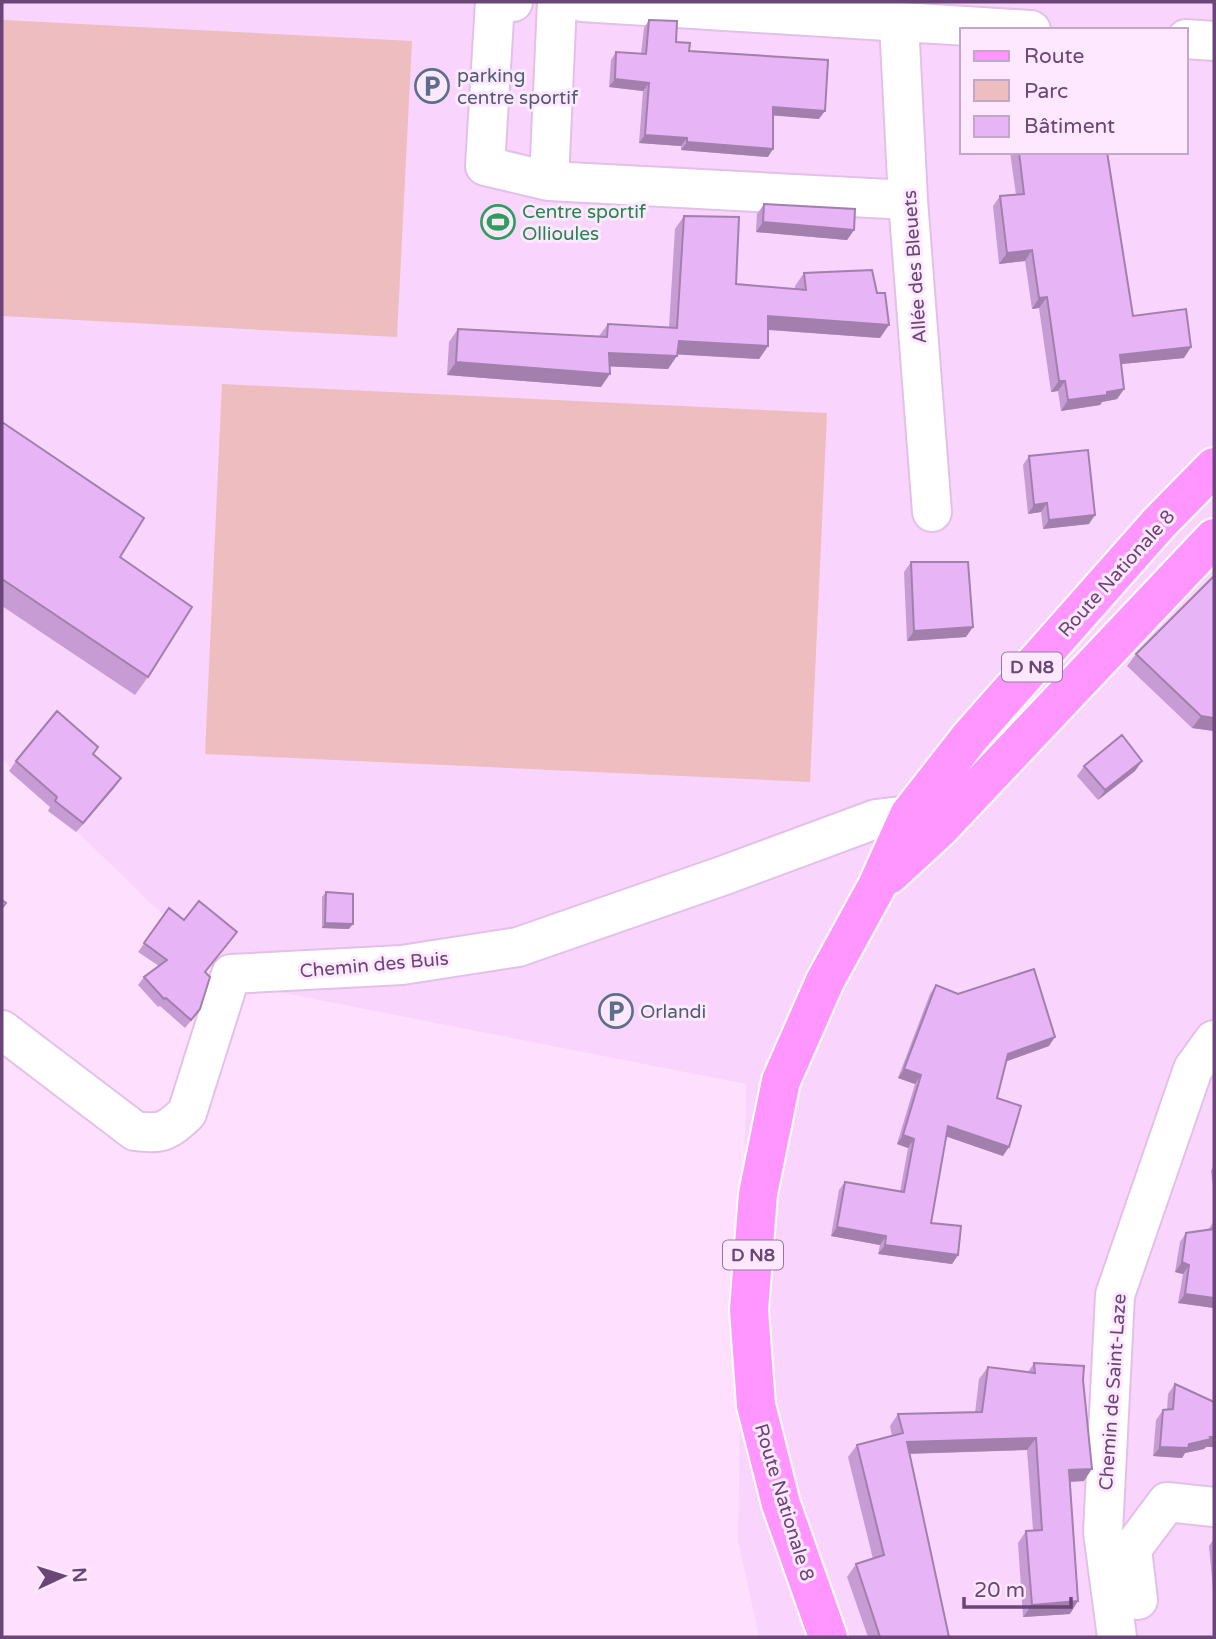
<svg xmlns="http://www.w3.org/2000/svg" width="1216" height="1639" viewBox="0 0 1216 1639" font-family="'Varela Round',sans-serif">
	<rect width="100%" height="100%" fill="#fee0fe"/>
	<!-- residential -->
	<path fill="#f9d4fc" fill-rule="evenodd" d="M2,2H1214V1637H759L738,1541L746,1084L233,983L2,759ZM962,30H1186V152H962Z"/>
	<!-- green -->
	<path fill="#edbdbf" d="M2,20L412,41L397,337L2,316Z
		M222,384L827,413L810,782L205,754Z"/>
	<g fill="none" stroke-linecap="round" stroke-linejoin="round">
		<!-- minor casing -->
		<g stroke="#e2c0e8" stroke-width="42">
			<path id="minor" d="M513,2H495L485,166L549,181L908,200
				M582,2L1031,30
				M899,22L908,200L932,512
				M1186,39L1214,41
				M549,181L557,2
				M2,1030L135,1131C162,1135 168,1131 187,1113L231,974L402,965L518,947L722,876L876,819L909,815
				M1138,1600L1132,1549L1167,1502L1214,1507
				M1117,1637L1103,1532L1115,1295L1193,1069L1214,1040"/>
		</g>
		<!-- major casing -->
		<g stroke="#fff" stroke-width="42">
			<path id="major" d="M889,875L940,828L1214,538
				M828,1637L781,1504L756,1405L749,1310L758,1194L781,1081L825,981L877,886L909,815L970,737L1159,523L1214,467"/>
		</g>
		<!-- minor -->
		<use href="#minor" stroke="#fff" stroke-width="38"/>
		<!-- major -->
		<use href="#major" stroke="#ff96ff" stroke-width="38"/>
	</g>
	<!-- wall -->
	<path fill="#c79cd4" d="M649,20L676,42L689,51L819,119L773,115L768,157L681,150V146L639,143L643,91L609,87L611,60L616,52L641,54L644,28Z
		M1010,152H1107L1133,316L1184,358L1121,364L1124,389L1117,399L1102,402L1100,405L1061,411L1058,391L1051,392L1039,308L1032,309L1025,261L999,264L993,206L1000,196L1016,195Z
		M764,204L854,230L847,240L756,232L757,214Z
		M684,216L736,284L795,289V286L804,273L880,338L768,330V346L759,359L677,354L668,369L609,366L601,387L447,375L449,342L458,329L599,336L608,324L669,327L675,229Z
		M2,422L120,557L148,677L135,695L2,606Z
		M1029,456L1089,524L1043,529L1041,512L1028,514L1023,465Z
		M911,562L966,637L907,641L904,572Z
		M1214,576V731L1192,728L1127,666L1136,654Z
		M93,754L114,788L76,832L48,811L50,807L9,771L16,761Z
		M1142,761L1135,771L1098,800L1077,776L1084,766Z
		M326,892L349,929L322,928V897Z
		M169,908L184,920L231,940L205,972L194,1017L185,1028L160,1006L158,1007L138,985L144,977L159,966L138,952Z
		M936,985L1049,1046L1006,1061L997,1098L1003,1156L946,1136L931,1223L958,1255L952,1264L878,1254L880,1245L831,1236L839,1190L845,1182L900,1192L908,1148L897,1144L915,1084L898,1078L930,994Z
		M1214,1164V1194L1211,1171Z
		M1214,1221V1308L1178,1303L1183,1274L1175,1272L1180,1242L1186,1233L1208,1230Z
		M1034,1363L1083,1380L1084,1481L1070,1482V1614L1023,1617L1018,1543L1026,1531L1033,1530L1027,1450L909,1454L949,1637H868L847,1577L856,1564L873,1559L848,1457L857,1445L892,1436L890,1426L898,1414L975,1413L979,1379L988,1367L1028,1372Z
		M1175,1384L1214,1402V1447H1206L1204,1449L1185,1453L1182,1458L1153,1456L1156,1420L1163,1410H1167L1168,1394Z
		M1214,1539V1600L1209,1546Z"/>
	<!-- shaded-wall -->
	<path fill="#a27fac" d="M615,79L649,83L643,91L609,87Z
		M773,107L825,111L819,119L767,115Z
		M645,135L687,138L681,146L639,143Z
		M687,142L773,149L768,157L681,150Z
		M763,222L854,230L847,240L756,232Z
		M1032,250L1025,261L999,264L1007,253Z
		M1047,297L1039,308L1032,309L1039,298Z
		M768,316L889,325L880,338L759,329Z
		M679,341L768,346L759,359L669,354Z
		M1191,347L1184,358L1112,365L1120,355Z
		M609,353L677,356L668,369L600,366Z
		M456,362L610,374L601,387L447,375Z
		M1059,381H1065L1058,391L1051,392Z
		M1124,389L1117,399L1102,402L1100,405L1061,411L1068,400Z
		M1047,503L1041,512L1028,514L1034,505Z
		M1095,515L1089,524L1043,529L1049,520Z
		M973,627L966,637L907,641L914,631Z
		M1201,716L1214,718V731L1192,728Z
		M1142,761L1135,771L1098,800L1105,790Z
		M121,778L114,788L76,832L83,823Z
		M325,923L353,924L349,929L322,928Z
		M1055,1037L1049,1046L1002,1063L1008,1054Z
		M904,1069L921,1075L915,1084L898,1078Z
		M948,1126L1009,1147L1003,1156L942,1135Z
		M903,1135L914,1139L908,1148L897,1144Z
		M837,1227L886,1236L880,1245L831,1236Z
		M885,1245L958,1255L952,1264L878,1254Z
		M1182,1262L1189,1265L1183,1274L1175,1272Z
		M1185,1294L1214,1298V1308L1178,1303Z
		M1210,1437H1214V1447H1206L1204,1449L1185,1453L1182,1458L1153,1456L1160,1447L1189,1444Z
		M1036,1438L1027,1450L898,1454L907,1442Z
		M1092,1469L1084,1481L1061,1482L1069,1470Z
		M1078,1601L1070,1614L1023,1617L1032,1605Z"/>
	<!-- building -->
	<path fill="#e7b5f6" stroke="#a27fac" stroke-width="2" d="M649,20L677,21L676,42L690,43L689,51L828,60L825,111L773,107V149L687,142V138L645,135L649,83L615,79L616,52L646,54Z
		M1019,152H1107L1133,316L1186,309L1191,347L1120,355L1124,389L1107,392V395L1068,400L1065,381H1059L1047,297L1039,298L1032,250L1007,253L1000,196L1024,194Z
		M764,204L855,209L854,230L763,222Z
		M684,216L739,217L736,284L806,290L804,273L872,270L877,293H885L889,325L768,316V346L679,341L677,356L609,353L610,374L456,362L458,329L607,337L608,324L677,328Z
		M2,422L144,518L120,557L192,607L148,677L2,579Z
		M1088,450L1095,515L1049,520L1047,503L1034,505L1029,456Z
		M911,562H968L973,627L914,631Z
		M1214,576V718L1201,716L1136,654Z
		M57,711L98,747L93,754L121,778L83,823L55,801L57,797L16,761Z
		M1122,735L1142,761L1105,790L1084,766Z
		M326,892L353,894V924L325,923Z
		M2,900L6,903L2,908Z
		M199,901L237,932L205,972L210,977L200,1009L191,1020L166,998L164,999L144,977L167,960L144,943L169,908L184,920Z
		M1034,969L1055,1037L1008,1054L997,1098L1021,1106L1009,1147L948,1126L931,1223L961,1226L958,1255L885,1245L886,1236L837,1227L845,1182L904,1192L914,1139L903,1135L921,1075L904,1069L936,985L958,994Z
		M1214,1229V1298L1185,1294L1189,1265L1182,1262L1186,1233Z
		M1034,1363L1084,1366L1083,1380L1092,1469L1069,1470L1078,1601L1032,1605L1026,1531L1042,1530L1036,1438L907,1442L949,1637H880L856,1564L884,1555L857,1445L903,1433L898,1414L982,1412L988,1367L1035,1373Z
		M1175,1384L1214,1402V1437H1210L1211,1439L1189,1444L1188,1448L1160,1447L1163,1410L1173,1409Z"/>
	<!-- icons -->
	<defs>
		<g id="parking-ring" transform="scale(1.75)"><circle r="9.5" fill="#fee8ff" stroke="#5c6f8a" stroke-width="1.5"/><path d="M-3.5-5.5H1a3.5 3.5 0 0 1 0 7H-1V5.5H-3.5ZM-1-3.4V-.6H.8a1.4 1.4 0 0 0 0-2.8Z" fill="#5c6f8a"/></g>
		<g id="stadium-ring" transform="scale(1.75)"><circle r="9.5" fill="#fee8ff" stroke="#2e9e5b" stroke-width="1.5"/><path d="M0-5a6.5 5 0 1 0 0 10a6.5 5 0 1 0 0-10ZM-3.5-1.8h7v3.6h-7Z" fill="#2e9e5b"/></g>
	</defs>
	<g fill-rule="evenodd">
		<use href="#parking-ring" x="432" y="86"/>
		<use href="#stadium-ring" x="498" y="222"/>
		<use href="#parking-ring" x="616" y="1011"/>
	</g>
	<g text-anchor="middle" stroke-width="6" stroke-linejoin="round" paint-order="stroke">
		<!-- shield labels -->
		<g fill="#fee8ff" stroke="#9676a0" stroke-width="2">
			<rect x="1002" y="652.5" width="60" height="29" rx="5"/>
			<rect x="723" y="1240.5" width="60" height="29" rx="5"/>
		</g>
		<g font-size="18" font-weight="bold" fill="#6a4578">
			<text x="1032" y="673">D N8</text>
			<text x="753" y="1261">D N8</text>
		</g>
		<!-- service labels -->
		<g font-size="19" fill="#4e5e75" stroke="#fee8ff" text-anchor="start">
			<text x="457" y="82">parking<tspan x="457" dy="22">centre sportif</tspan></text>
			<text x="640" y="1018">Orlandi</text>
		</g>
		<!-- leisure labels -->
		<g font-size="19" fill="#27864d" stroke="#fee8ff" text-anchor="start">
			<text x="522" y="218">Centre sportif<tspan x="522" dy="22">Ollioules</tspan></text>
		</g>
		<!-- street labels -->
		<g font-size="19" fill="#6a4578" stroke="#fee8ff">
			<text transform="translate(914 267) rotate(-94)" y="7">Allée des Bleuets</text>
			<text transform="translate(1116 573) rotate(-48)" y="7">Route Nationale 8</text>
			<text transform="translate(374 964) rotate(-5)" y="7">Chemin des Buis</text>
			<text transform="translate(1112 1392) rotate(-86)" y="7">Chemin de Saint-Laze</text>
			<text transform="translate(785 1502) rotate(73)" y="7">Route Nationale 8</text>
		</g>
	</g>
	<!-- border -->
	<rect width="1216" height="1639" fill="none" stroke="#6a4578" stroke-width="7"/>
	<!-- legend -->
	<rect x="960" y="28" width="228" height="126" fill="#fee8ff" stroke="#c3a7c9" stroke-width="2"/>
	<rect x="974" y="51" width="35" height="10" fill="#ff96ff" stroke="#c3a7c9" stroke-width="2"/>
	<text x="1024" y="63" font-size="21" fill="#6a4578">Route</text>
	<rect x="974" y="80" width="35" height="21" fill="#edbdbf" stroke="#c3a7c9" stroke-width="2"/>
	<text x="1024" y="98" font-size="21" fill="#6a4578">Parc</text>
	<rect x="974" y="116" width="35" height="21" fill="#e7b5f6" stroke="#c3a7c9" stroke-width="2"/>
	<text x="1024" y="133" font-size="21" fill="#6a4578">Bâtiment</text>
	<!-- north arrow -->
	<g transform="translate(63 1576) rotate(86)" stroke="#fee8ff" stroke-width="5" paint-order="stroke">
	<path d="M0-5L12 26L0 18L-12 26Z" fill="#6a4578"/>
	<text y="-10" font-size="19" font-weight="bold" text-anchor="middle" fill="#6a4578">N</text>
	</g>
	<!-- scale -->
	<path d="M964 1597v10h107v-10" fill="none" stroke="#6a4578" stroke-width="3.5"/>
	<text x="974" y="1597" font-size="21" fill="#6a4578" stroke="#fee8ff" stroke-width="5" paint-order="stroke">20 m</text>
</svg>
